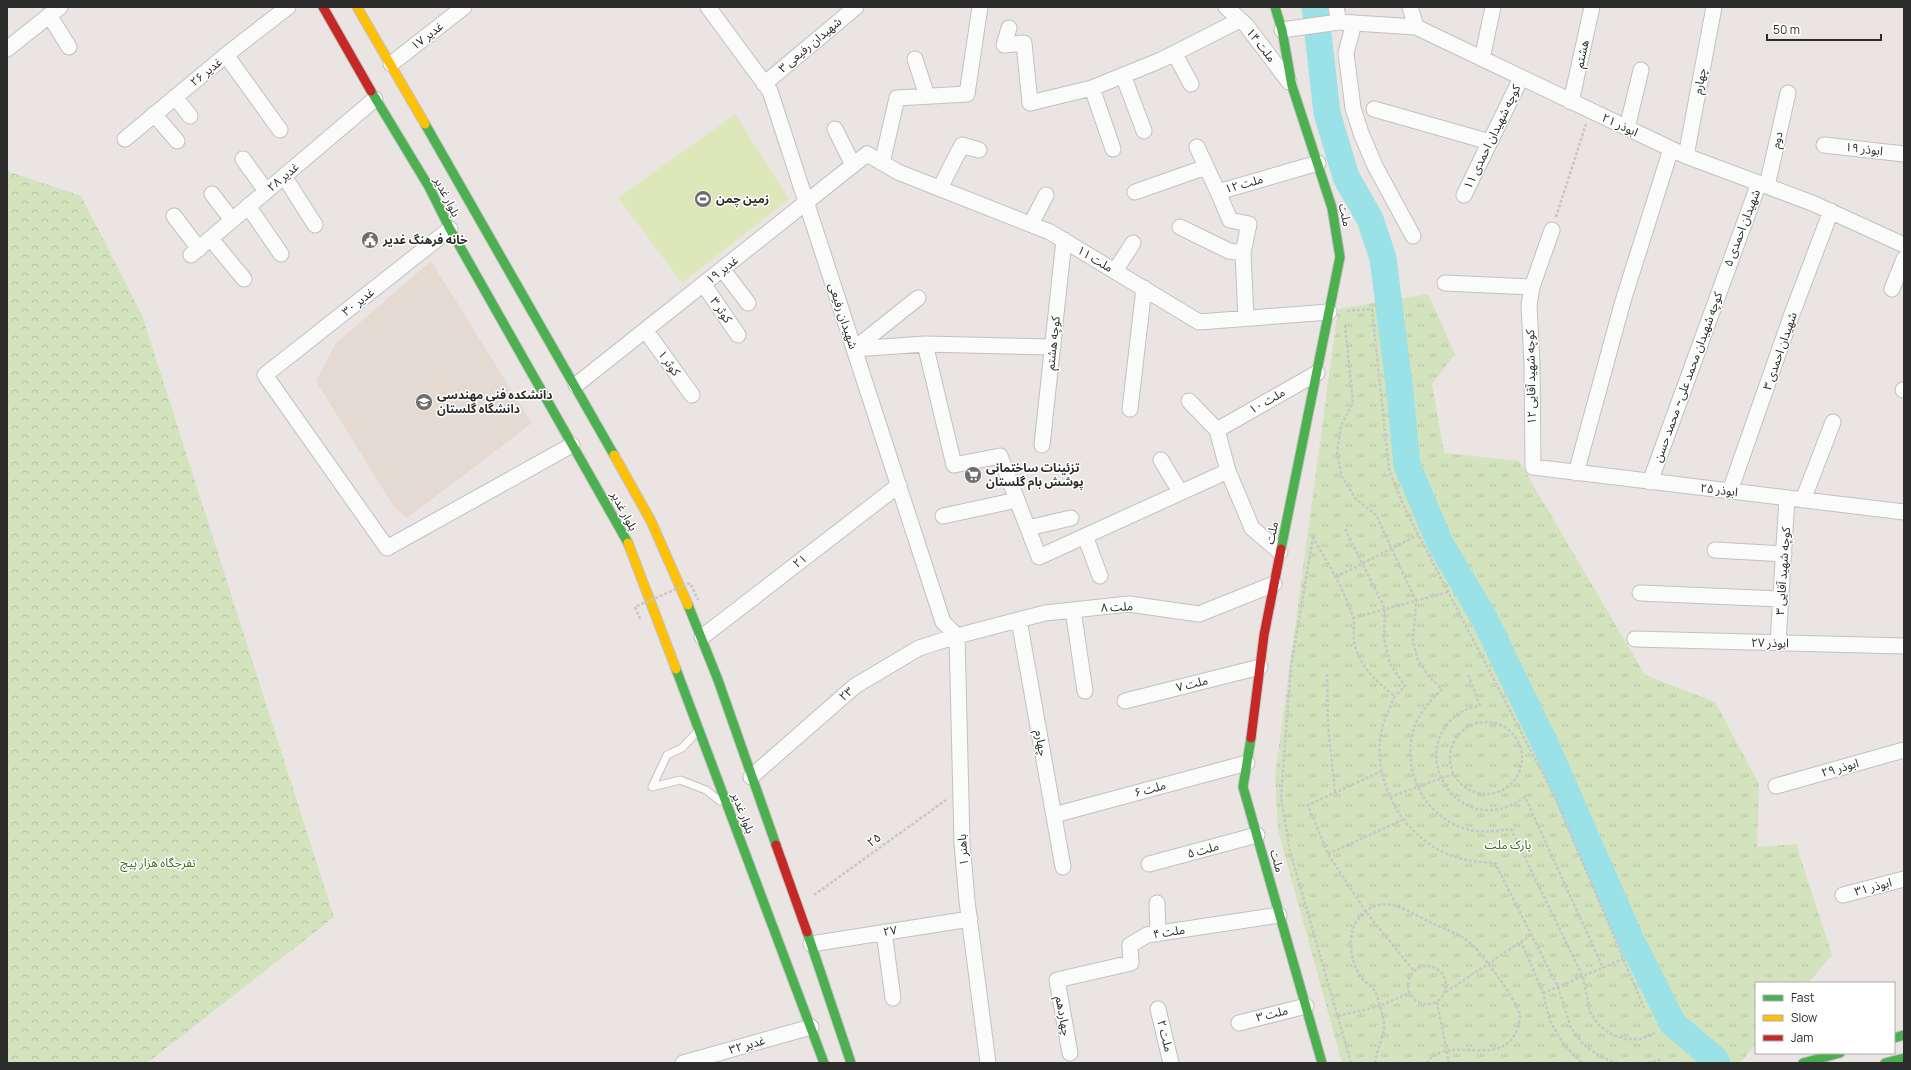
<svg xmlns="http://www.w3.org/2000/svg" width="1911" height="1070" viewBox="0 0 1911 1070" font-family="Manrope,'Noto Sans Arabic',sans-serif">
	<defs>
		<pattern id="forest-crowns" width="20" height="18" patternUnits="userSpaceOnUse"><rect width="20" height="18" fill="#d3e3bd"/><path d="M2 6a3 3 0 1 1 6 0M12 15a3 3 0 1 1 6 0" fill="none" stroke="#b5c3a3"/></pattern>
		<pattern id="park-tufts" width="24" height="20" patternUnits="userSpaceOnUse"><rect width="24" height="20" fill="#d3e3bd"/><path d="M3 7l-1-3M5 7V3M7 7l1-3M15 17l-1-3M17 17v-4M19 17l1-3" fill="none" stroke="#b5c3a3"/></pattern>
	</defs>
	<rect width="100%" height="100%" fill="#eae5e2"/>
	<!-- education -->
	<path fill="#e4dad1" d="M431,261L532,423L407,518L394,507L316,381L336,343Z"/>
	<!-- forest -->
	<path fill="url(#forest-crowns)" d="M7,171L81,196L142,315L334,917L147,1063H7Z"/>
	<!-- park -->
	<path fill="url(#park-tufts)" d="M1428,294L1455,354L1432,384L1444,453L1519,461L1645,675L1715,702L1759,784L1757,847L1796,844L1832,955L1808,983H1756V1044L1742,1061L1735,1063H1342L1278,830L1275,776L1338,309Z"/>
	<!-- pitch -->
	<path fill="#dee7ba" d="M735,114L789,199L682,283L618,198Z"/>
	<g fill="none" stroke-linecap="round" stroke-linejoin="round">
		<!-- river -->
		<path stroke="#9ae2e8" stroke-width="27" d="M1315,7L1327,113L1346,177L1370,219L1383,258L1400,393L1407,465L1440,543L1484,618L1547,748L1629,936L1673,1024L1715,1059L1717,1063"/>
		<!-- lane casing -->
		<g stroke="#c2c1c1" stroke-width="9">
			<path id="lane" d="M697,732L682,748L667,755L652,787L680,780L706,790L720,801"/>
		</g>
		<!-- street casing -->
		<g stroke="#c2c1c1" stroke-width="17">
			<path id="street" d="M708,7L770,91L943,622L957,636
				M1226,7L1246,25L1289,82
				M1336,7L1339,22
				M1410,7L1416,27
				M49,15L69,47
				M1354,23L1346,53L1353,108L1361,133L1375,166L1413,236
				M1009,28L1004,45L1024,43L1030,103L1092,88L1161,60L1240,20
				M1282,30L1339,22L1416,27L1686,156L1812,203L1904,245
				M7,49L60,7
				M1175,54L1191,84
				M226,55L280,130
				M915,59L927,96
				M1482,59L1493,7
				M391,64L464,7
				M1123,75L1144,131
				M764,84L856,7
				M1092,88L1113,149
				M175,97L190,116
				M1571,102L1592,7
				M1374,109L1490,142
				M154,114L177,141
				M1627,128L1641,70
				M835,129L853,165
				M125,139L226,55L288,7
				M1824,145L1904,154
				M1197,147L1218,192L1318,163
				M1686,156L1714,7
				M243,159L266,191
				M882,163L897,98L967,94L980,7
				M284,176L315,225
				M1767,186L1788,93
				M940,188L962,145L979,150
				M1135,192L1206,167
				M1218,192L1230,220L1249,224L1243,253L1246,318
				M212,194L232,220
				M1464,195L1521,78
				M248,206L281,254
				M174,216L199,249
				M1031,224L1046,195
				M1180,227L1229,251L1243,253
				M450,229L265,375L387,548L572,445
				M1552,230L1532,287L1529,305L1532,363L1533,467L1904,512
				M211,239L244,279
				M191,255L375,99
				M723,270L748,303
				M1115,271L1133,243
				M1445,283L1532,287
				M704,285L738,335
				M1892,289L1904,259
				M646,331L692,395
				M925,344L954,465L1000,456L1039,557L1228,471
				M854,349L925,344L1053,347
				M854,349L918,298
				M576,385L867,154L898,172L1050,232L1199,322L1329,312
				M1903,390H1904
				M1189,401L1217,430L1228,471L1252,528L1280,552
				M1130,409L1144,288
				M1217,430L1317,373
				M1042,445L1064,240
				M1161,460L1180,492
				M1576,473L1623,301L1671,149
				M1650,482L1759,183
				M1730,491L1792,314L1831,211
				M1803,500L1833,422
				M943,516L1017,500
				M1028,528L1071,518
				M1085,536L1100,576
				M1715,550L1784,554
				M1640,593L1781,599
				M1073,610L1085,691
				M1019,620L1063,867
				M957,636L962,843L967,901L988,1063
				M702,637L899,485
				M1635,639L1904,646
				M1778,643L1787,498
				M1125,701L1260,667
				M751,777L855,686L919,648L957,636L1045,613L1129,604L1199,614L1274,584
				M1776,786L1904,750
				M1054,815L1247,763
				M1149,864L1257,835
				M1843,895L1904,879
				M1157,903L1158,934
				M884,932L893,998
				M811,944L970,919
				M1158,1009L1171,1063
				M1239,1023L1306,1006
				M1070,1053L1057,980L1131,963L1130,945L1147,935L1279,915
				M683,1063L811,1027"/>
		</g>
		<!-- fast casing -->
		<g stroke="#c2c1c1" stroke-width="11">
			<path id="fast" d="M1275,7L1282,30L1292,86L1332,208L1340,257L1281,549
				M371,91L429,187L450,229L628,543
				M425,124L614,455
				M688,605L718,680L776,845
				M676,669L824,1063
				M1251,738L1243,787L1322,1063
				M807,932L851,1063
				M1894,1038L1904,1035
				M1803,1063L1840,1053
				M1885,1063L1904,1058"/>
		</g>
		<!-- slow casing -->
		<g stroke="#c2c1c1" stroke-width="11">
			<path id="slow" d="M357,7L425,124
				M614,455L651,521L688,605
				M628,543L676,669"/>
		</g>
		<!-- jam casing -->
		<g stroke="#c2c1c1" stroke-width="11">
			<path id="jam" d="M323,7L371,91
				M1251,738L1264,635L1281,549
				M776,845L807,932"/>
		</g>
		<!-- path -->
		<path stroke="#c7c7c6" stroke-width="2.5" stroke-dasharray="3 2" stroke-linecap="butt" d="M1556,217L1586,124
			M1347,311L1372,309L1389,470L1406,511L1556,799L1644,1008
			M1345,325L1353,403L1341,426L1337,452L1342,477L1356,499L1376,515L1416,601L1413,641L1418,660L1428,676L1442,689C1431,701 1419,712 1414,728C1401,768 1423,815 1463,828C1479,834 1495,831 1511,829L1583,977L1590,1012L1599,1025L1611,1034L1625,1039H1641L1655,1033
			M1345,529L1385,609L1384,638L1390,664L1405,686L1395,696
			M1336,577L1418,535
			M1353,618L1448,592
			M1327,674L1328,725L1335,792
			M1468,675L1480,705C1475,707 1468,708 1463,711C1406,744 1449,830 1509,806C1515,804 1520,800 1525,797L1603,968
			M1450 758a36 36 0 1 1 72 0a36 36 0 1 1-72 0Z
			M1382,771L1308,805L1328,854L1366,912L1414,971
			M1390,797L1453,774
			M1328,854L1402,820
			M814,895L946,800
			M1521,941L1543,993L1550,1021L1564,1045L1582,1063
			M1408 985a19 19 0 1 1 38 0a19 19 0 1 1-38 0Z
			M1446,992L1531,935
			M1543,993L1623,959
			M1437,1002L1449,1063
			M1338,1016L1380,1006L1409,993
			M1351,1063L1290,851L1281,797L1291,666L1313,538C1328,563 1344,589 1353,617C1355,624 1353,633 1354,641C1359,666 1376,682 1395,696C1391,706 1385,717 1382,728C1370,784 1406,844 1462,859C1472,862 1484,862 1495,863L1558,987L1571,1028L1584,1045L1601,1057L1617,1063
			M1375,1063C1376,1050 1386,1033 1384,1022C1382,1012 1379,999 1374,990C1371,985 1364,982 1361,977C1350,962 1346,933 1359,918C1382,891 1407,911 1430,922C1443,929 1456,932 1468,941C1479,949 1516,999 1519,1012C1521,1018 1518,1027 1516,1032C1499,1069 1447,1033 1427,1063
			M1648,1063L1662,1059
			M1723,1063L1728,1061"/>
		<!-- lane -->
		<use href="#lane" stroke="#fcfbfb" stroke-width="7"/>
		<!-- street -->
		<use href="#street" stroke="#fcfbfb" stroke-width="15"/>
		<!-- fast -->
		<use href="#fast" stroke="#4caf50" stroke-width="9"/>
		<!-- slow -->
		<use href="#slow" stroke="#ffc107" stroke-width="9"/>
		<!-- jam -->
		<use href="#jam" stroke="#c62828" stroke-width="9"/>
		<!-- path-bridge -->
		<path stroke="#c7c7c6" stroke-width="2.5" stroke-dasharray="3 2" stroke-linecap="butt" d="M640,619L635,607L690,583L698,600"/>
	</g>
	<!-- icons -->
	<defs>
		<g id="stadium-disc" transform="scale(0.9)"><circle r="9.5" fill="#6e6d6c" stroke="#fff"/><path d="M0-5a6.5 5 0 1 0 0 10a6.5 5 0 1 0 0-10ZM-3.5-1.8h7v3.6h-7Z" fill="#fff"/></g>
		<g id="civic-disc" transform="scale(0.9)"><circle r="9.5" fill="#6e6d6c" stroke="#fff"/><path d="M-.6-6.5H3V-4.5H.6V-3L4-1V1h2V6H-6V1h2V-1L-.6-3ZM-1.2 2.5V6h2.4V2.5Z" fill="#fff"/></g>
		<g id="university-disc" transform="scale(0.9)"><circle r="9.5" fill="#6e6d6c" stroke="#fff"/><path d="M0-5L7-2L0 1L-7-2ZM-4 1L0 2.5L4 1V4Q0 6-4 4Z" fill="#fff"/></g>
		<g id="supermarket-disc" transform="scale(0.9)"><circle r="9.5" fill="#6e6d6c" stroke="#fff"/><path d="M-6-5.5h2.5l.6 2H6L4.5 2H-2.5L-4.4-4H-6ZM-1.5 3.2a1.3 1.3 0 1 0 .1 0ZM3 3.2a1.3 1.3 0 1 0 .1 0Z" fill="#fff"/></g>
	</defs>
	<g fill-rule="evenodd">
		<use href="#stadium-disc" x="703" y="199"/>
		<use href="#civic-disc" x="370" y="240"/>
		<use href="#university-disc" x="424" y="402"/>
		<use href="#supermarket-disc" x="973" y="475"/>
	</g>
	<g text-anchor="middle" stroke-width="3" stroke-linejoin="round" paint-order="stroke">
		<!-- street labels -->
		<g font-size="12" fill="#2c2c2c" stroke="#fff">
			<text transform="translate(427 36) rotate(-38)" y="4">۱۷ غدیر</text>
			<text transform="translate(810 45) rotate(-40)" y="4">۳ شهیدان رفیعی</text>
			<text transform="translate(1261 45) rotate(52)" y="4">۱۴ ملت</text>
			<text transform="translate(1582 54) rotate(-78)" y="4">هشتم</text>
			<text transform="translate(206 72) rotate(-39)" y="4">۲۶ غدیر</text>
			<text transform="translate(1700 81) rotate(-79)" y="4">چهارم</text>
			<text transform="translate(1620 125) rotate(25)" y="4">۲۱ ابوذر</text>
			<text transform="translate(1492 137) rotate(-64)" y="4">کوچه شهیدان احمدی ۱۱</text>
			<text transform="translate(1777 140) rotate(-78)" y="4">دوم</text>
			<text transform="translate(1864 149) rotate(7)" y="4">ابوذر ۱۹</text>
			<text transform="translate(283 177) rotate(-40)" y="4">۲۸ غدیر</text>
			<text transform="translate(1244 184) rotate(-16)" y="4">۱۲ ملت</text>
			<text transform="translate(447 197) rotate(63)" y="4">بلوار غدیر</text>
			<text transform="translate(1345 215) rotate(78)" y="4">ملت</text>
			<text transform="translate(1742 228) rotate(-69)" y="4">شهیدان احمدی ۵</text>
			<text transform="translate(1095 259) rotate(31)" y="4">۱۱ ملت</text>
			<text transform="translate(722 270) rotate(-38)" y="4">۱۹ غدیر</text>
			<text transform="translate(358 302) rotate(-38)" y="4">غدیر ۳۰</text>
			<text transform="translate(721 310) rotate(55)" y="4">۳ کوثر</text>
			<text transform="translate(843 316) rotate(72)" y="4">شهیدان رفیعی</text>
			<text transform="translate(1053 343) rotate(-84)" y="4">کوچه هشتم</text>
			<text transform="translate(1780 351) rotate(-71)" y="4">شهیدان احمدی ۳</text>
			<text transform="translate(669 363) rotate(54)" y="4">۱ کوثر</text>
			<text transform="translate(1531 377) rotate(-91)" y="4">کوچه شهید آقایی ۱۲</text>
			<text transform="translate(1688 377) rotate(-70)" y="4">کوچه شهیدان محمد علی~ محمد حسن</text>
			<text transform="translate(1267 401) rotate(-30)" y="4">ملت ۱۰</text>
			<text transform="translate(1719 490) rotate(7)" y="4">ابوذر ۲۵</text>
			<text transform="translate(624 511) rotate(62)" y="4">بلوار غدیر</text>
			<text transform="translate(1272 533) rotate(-78)" y="4">ملت</text>
			<text transform="translate(800 561) rotate(-38)" y="4">۲۱</text>
			<text transform="translate(1783 571) rotate(-86)" y="4">کوچه شهید آقایی ۳</text>
			<text transform="translate(1117 607) rotate(-3)" y="4">۸ ملت</text>
			<text transform="translate(1770 643) rotate(1)" y="4">ابوذر ۲۷</text>
			<text transform="translate(1192 684) rotate(-14)" y="4">۷ ملت</text>
			<text transform="translate(846 694) rotate(-41)" y="4">۲۳</text>
			<text transform="translate(1041 743) rotate(80)" y="4">چهارم</text>
			<text transform="translate(1840 768) rotate(-16)" y="4">ابوذر ۲۹</text>
			<text transform="translate(1150 789) rotate(-15)" y="4">۶ ملت</text>
			<text transform="translate(743 813) rotate(69)" y="4">بلوار غدیر</text>
			<text transform="translate(874 840) rotate(-36)" y="4">۲۵</text>
			<text transform="translate(963 850) rotate(-94)" y="4">باهنر ۱</text>
			<text transform="translate(1203 850) rotate(-15)" y="4">۵ ملت</text>
			<text transform="translate(1277 861) rotate(74)" y="4">ملت</text>
			<text transform="translate(1873 887) rotate(-15)" y="4">ابوذر ۳۱</text>
			<text transform="translate(890 931) rotate(-9)" y="4">۲۷</text>
			<text transform="translate(1169 932) rotate(-9)" y="4">۴ ملت</text>
			<text transform="translate(1272 1014) rotate(-14)" y="4">۳ ملت</text>
			<text transform="translate(1063 1016) rotate(80)" y="4">چهاردهم</text>
			<text transform="translate(1165 1036) rotate(76)" y="4">۲ ملت</text>
			<text transform="translate(747 1045) rotate(-16)" y="4">۳۲ غدیر</text>
		</g>
		<!-- poi labels -->
		<g font-size="12" font-weight="bold" fill="#2c2c2c" stroke="#fff" text-anchor="start">
			<text x="716" y="203">زمین چمن</text>
			<text x="383" y="244">خانه فرهنگ غدیر</text>
			<text x="437" y="399">دانشکده فنی مهندسی<tspan x="437" dy="14">دانشگاه گلستان</tspan></text>
			<text x="986" y="472">تزئینات ساختمانی<tspan x="986" dy="14">پوشش بام گلستان</tspan></text>
		</g>
		<!-- park labels -->
		<g font-size="12" fill="#3a681d" stroke="#fff">
			<text x="1508" y="849">پارک ملت</text>
			<text x="158" y="867">تفرجگاه هزار پیچ</text>
		</g>
	</g>
	<!-- border -->
	<rect width="1911" height="1070" fill="none" stroke="#2c2c2c" stroke-width="16"/>
	<!-- legend -->
	<rect x="1755" y="982" width="140" height="72" fill="#ffffff" stroke="#ababab"/>
	<rect x="1763" y="995" width="20" height="6" fill="#4caf50" stroke="#ababab"/>
	<text x="1791" y="1002" font-size="12" fill="#2c2c2c">Fast</text>
	<rect x="1763" y="1015" width="20" height="6" fill="#ffc107" stroke="#ababab"/>
	<text x="1791" y="1022" font-size="12" fill="#2c2c2c">Slow</text>
	<rect x="1763" y="1035" width="20" height="6" fill="#c62828" stroke="#ababab"/>
	<text x="1791" y="1042" font-size="12" fill="#2c2c2c">Jam</text>
	<!-- scale -->
	<path d="M1767 34v6h114v-6" fill="none" stroke="#2c2c2c" stroke-width="2"/>
	<text x="1773" y="34" font-size="12" fill="#2c2c2c" stroke="#ffffff" stroke-width="3" paint-order="stroke">50 m</text>
</svg>
